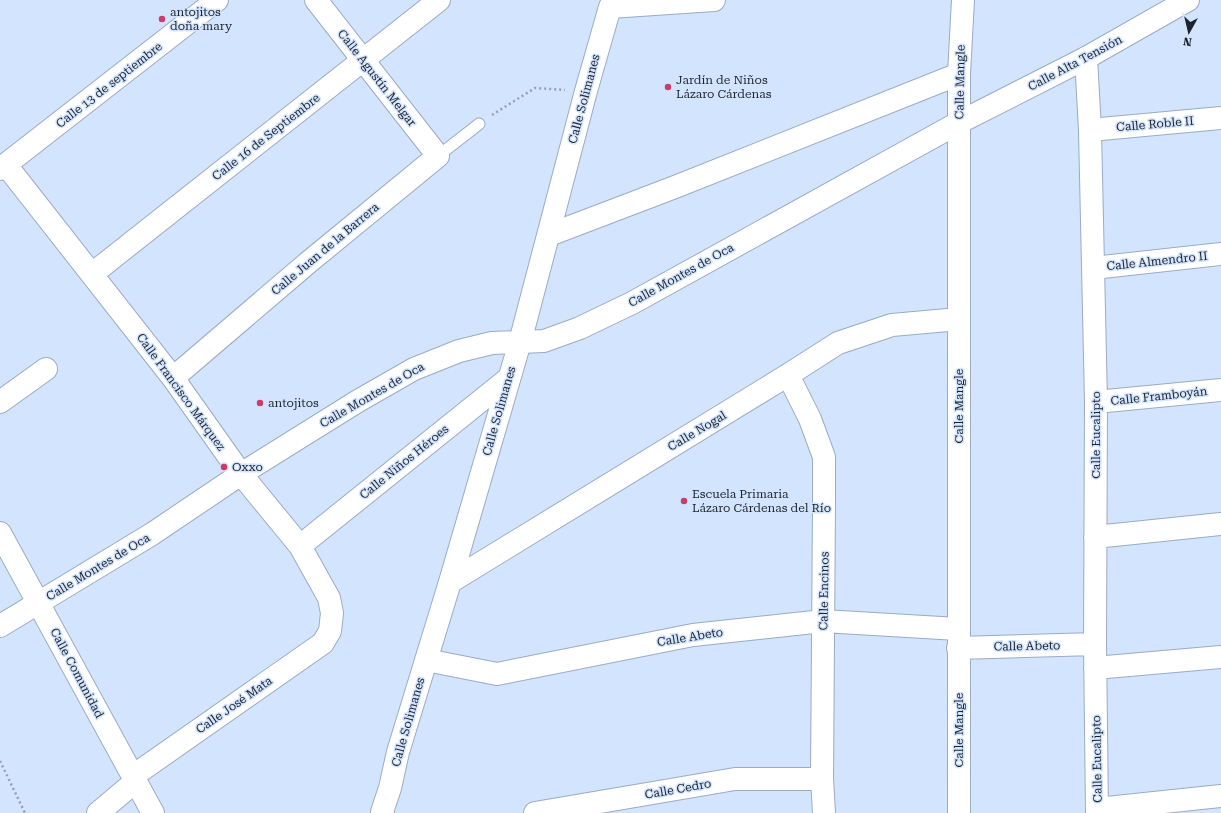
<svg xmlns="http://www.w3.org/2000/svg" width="1221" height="813" viewBox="0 0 1221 813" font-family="'Roboto Serif',serif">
	<rect width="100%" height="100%" fill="#d3e5fe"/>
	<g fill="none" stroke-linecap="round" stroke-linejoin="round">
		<!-- service casing -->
		<g stroke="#9aabc3" stroke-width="13">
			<path id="service" d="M438,156L479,124"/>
		</g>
		<!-- minor casing -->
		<g stroke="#9aabc3" stroke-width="24">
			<path id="minor" d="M1086,58L1090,130L1096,402L1095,644L1097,813
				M1090,130L1221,118
				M6,165L173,378L241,474L300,546L329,598L332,613L330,631L323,643L133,776
				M549,235L675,187L959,74
				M1093,268L1221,254
				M92,274L439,0
				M788,375L810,419L824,457V504L822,779L824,813
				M173,378L310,261L438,156L316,0
				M0,402L46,369
				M1096,402L1221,390
				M1095,537L1221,524
				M300,546L509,378
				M450,582L788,375L838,343L892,325L959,319
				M958,648L1095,644
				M426,660L497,674L693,635L823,621L958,629
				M1095,668L1221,657
				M1097,809L1221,796
				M98,813L136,781
				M383,813L382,812L390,788L398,752L450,582L520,342L586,91L610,7L714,0
				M535,813L735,779H822
				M959,813V74L963,0"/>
		</g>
		<!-- tertiary casing -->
		<g stroke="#9aabc3" stroke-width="24">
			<path id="tertiary" d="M0,533L153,813"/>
		</g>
		<!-- secondary casing -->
		<g stroke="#9aabc3" stroke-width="24">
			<path id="secondary" d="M0,169L217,0
				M0,626L152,534L241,474L358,401L414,369L459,351L492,343L544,341L580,328L632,303L960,122L1086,58L1188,0"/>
		</g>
		<!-- path -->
		<path stroke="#92a0b3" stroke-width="2.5" stroke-dasharray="2 3" stroke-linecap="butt" d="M492,115L535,88L565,90
			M0,761L25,813"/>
		<!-- service -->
		<use href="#service" stroke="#fff" stroke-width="11"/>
		<!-- minor -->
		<use href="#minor" stroke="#fff" stroke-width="22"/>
		<!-- tertiary -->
		<use href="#tertiary" stroke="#fff" stroke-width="22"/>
		<!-- secondary -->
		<use href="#secondary" stroke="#fff" stroke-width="22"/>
	</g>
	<!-- markers -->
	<g fill="#ca3c6a" stroke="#d3e5fe" stroke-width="1.5">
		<circle cx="162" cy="19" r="4"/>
		<circle cx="668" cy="87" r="4"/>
		<circle cx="260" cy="403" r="4"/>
		<circle cx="224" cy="467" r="4"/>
		<circle cx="684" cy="501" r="4"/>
	</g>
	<g text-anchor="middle" stroke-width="3" stroke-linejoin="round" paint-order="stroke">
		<!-- poi labels -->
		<g font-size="12" fill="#1e242d" stroke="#d3e5fe" text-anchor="start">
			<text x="170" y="16">antojitos<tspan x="170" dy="14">doña mary</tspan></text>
			<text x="676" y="84">Jardín de Niños<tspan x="676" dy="14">Lázaro Cárdenas</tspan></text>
			<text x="268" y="407">antojitos</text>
			<text x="232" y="471">Oxxo</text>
			<text x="692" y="498">Escuela Primaria<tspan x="692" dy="14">Lázaro Cárdenas del Río</tspan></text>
		</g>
		<!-- street labels -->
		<g font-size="12" fill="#1e242d" stroke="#d3e5fe">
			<text transform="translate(1075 63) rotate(-28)" y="4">Calle Alta Tensión</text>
			<text transform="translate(377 78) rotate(52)" y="4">Calle Agustín Melgar</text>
			<text transform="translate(960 82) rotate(-89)" y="4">Calle Mangle</text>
			<text transform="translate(109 85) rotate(-38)" y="4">Calle 13 de septiembre</text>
			<text transform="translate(584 99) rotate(-75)" y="4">Calle Solimanes</text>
			<text transform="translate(1155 124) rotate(-5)" y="4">Calle Roble II</text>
			<text transform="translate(266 137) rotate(-38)" y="4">Calle 16 de Septiembre</text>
			<text transform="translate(325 249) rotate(-40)" y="4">Calle Juan de la Barrera</text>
			<text transform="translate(1157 261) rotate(-6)" y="4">Calle Almendro II</text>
			<text transform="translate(681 275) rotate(-29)" y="4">Calle Montes de Oca</text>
			<text transform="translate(181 392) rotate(54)" y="4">Calle Francisco Márquez</text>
			<text transform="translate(372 395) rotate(-30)" y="4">Calle Montes de Oca</text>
			<text transform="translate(1159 396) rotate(-6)" y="4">Calle Framboyán</text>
			<text transform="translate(959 406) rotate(-90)" y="4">Calle Mangle</text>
			<text transform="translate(499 411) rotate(-74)" y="4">Calle Solimanes</text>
			<text transform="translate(697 431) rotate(-31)" y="4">Calle Nogal</text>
			<text transform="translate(1096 435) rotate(-90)" y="4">Calle Eucalipto</text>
			<text transform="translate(404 462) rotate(-39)" y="4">Calle Niños Héroes</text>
			<text transform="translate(98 567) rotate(-31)" y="4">Calle Montes de Oca</text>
			<text transform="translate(824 591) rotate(-89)" y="4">Calle Encinos</text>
			<text transform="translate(690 637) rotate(-9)" y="4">Calle Abeto</text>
			<text transform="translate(1027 646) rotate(-1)" y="4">Calle Abeto</text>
			<text transform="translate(77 673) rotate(62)" y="4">Calle Comunidad</text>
			<text transform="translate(234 705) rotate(-35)" y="4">Calle José Mata</text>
			<text transform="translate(408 722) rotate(-74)" y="4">Calle Solimanes</text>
			<text transform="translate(959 730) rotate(-90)" y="4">Calle Mangle</text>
			<text transform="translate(1097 759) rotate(-91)" y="4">Calle Eucalipto</text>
			<text transform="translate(678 789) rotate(-10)" y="4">Calle Cedro</text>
		</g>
	</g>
	<!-- north arrow -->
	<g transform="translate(1189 32) rotate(188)" stroke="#d3e5fe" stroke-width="3" paint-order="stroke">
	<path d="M0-3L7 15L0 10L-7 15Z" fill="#1e242d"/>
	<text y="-6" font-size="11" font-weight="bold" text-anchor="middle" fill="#1e242d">N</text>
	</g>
</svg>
